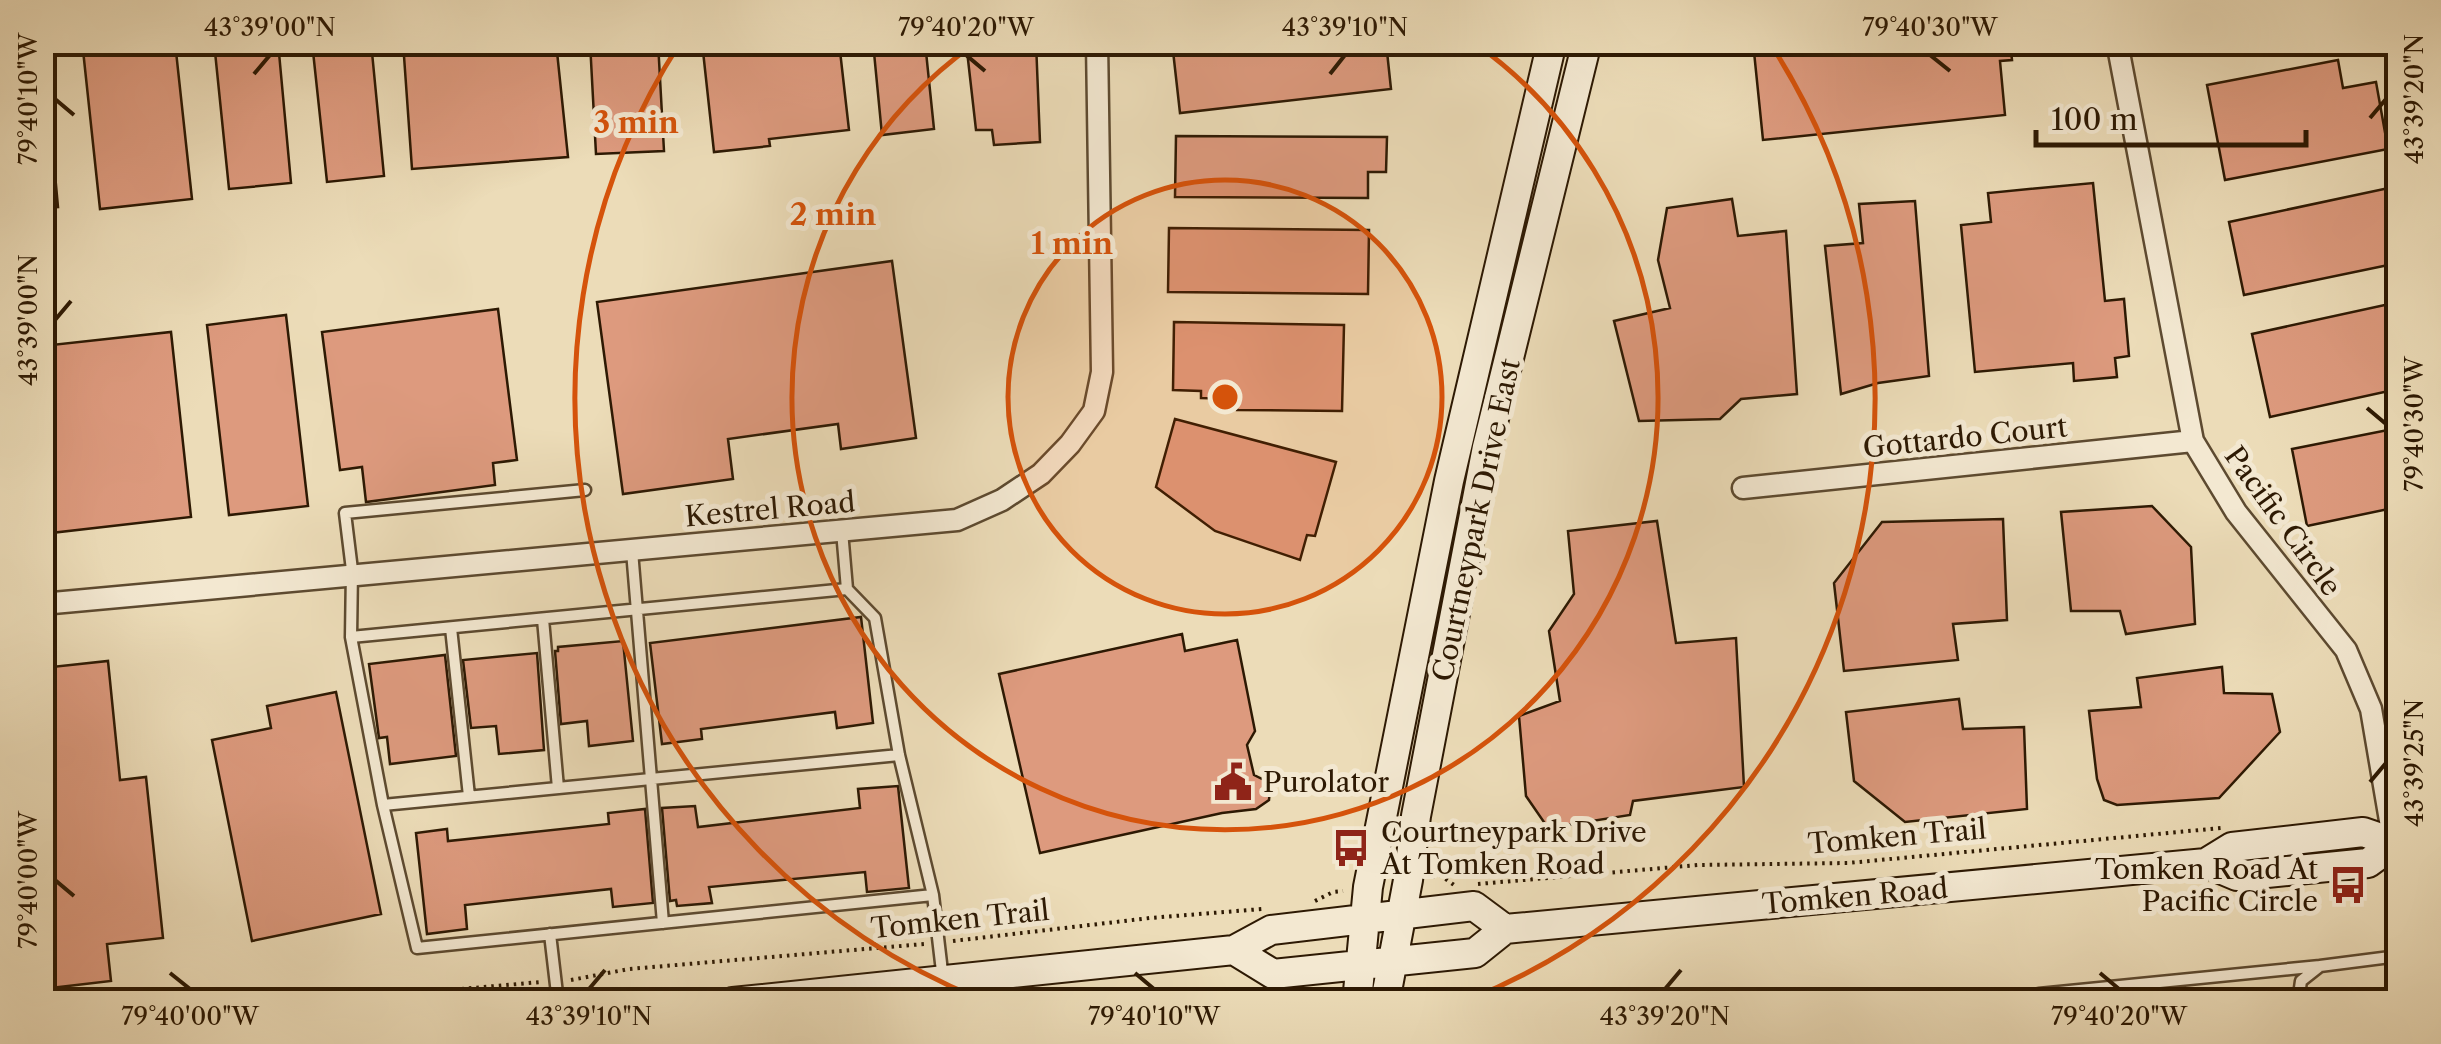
<svg xmlns="http://www.w3.org/2000/svg" width="2441" height="1044" viewBox="0 0 2441 1044" font-family="'Libre Caslon Text',serif">
	<rect width="100%" height="100%" fill="#ecdcb8"/>
	<filter id="stains"><feTurbulence type="fractalNoise" baseFrequency=".002" numOctaves="4"/><feColorMatrix values="0 0 0 0 .2 0 0 0 0 .09 0 0 0 0 .02 0 0 0 .5 -.17"/></filter>
	<radialGradient id="worn" r=".72"><stop offset=".6" stop-color="#630" stop-opacity="0"/><stop offset="1" stop-color="#630" stop-opacity=".3"/></radialGradient>
	<!-- building -->
	<path fill="#dd9a7e" stroke="#2d1903" stroke-width="2.5" d="M156,42H175L192,199L100,209L83,50Z
		M214,42H278L291,183L229,189Z
		M312,42H371L384,176L327,182Z
		M403,42H556L568,157L412,169Z
		M590,42H658L664,151L596,154Z
		M702,42H839L849,130L769,139L770,146L714,152Z
		M873,42H925L934,129L882,135Z
		M966,42H1036L1040,142L994,145L992,130H976Z
		M1172,42H1386L1391,89L1180,113Z
		M1753,42H2010L2012,60L2000,61L2005,115L1763,140Z
		M2338,60L2343,88L2376,82L2388,149L2225,180L2207,85Z
		M1176,136L1387,137L1386,172H1368V198L1175,197Z
		M53,152L58,207L42,208V153Z
		M2093,183L2105,301L2124,299L2129,356L2115,358L2117,377L2074,381L2073,363L1975,372L1961,225L1991,222L1988,193Z
		M2398,186V240L2394,241L2398,263L2244,295L2229,222Z
		M1732,199L1738,236L1786,231L1797,394L1741,399L1720,419L1639,421L1614,321L1670,308L1658,260L1667,208Z
		M1915,201L1929,376L1878,383L1841,394L1825,246L1863,243L1859,204Z
		M1169,228L1369,230L1368,294L1168,292Z
		M892,261L916,438L841,449L838,424L728,439L733,479L623,494L597,302Z
		M2394,303L2398,325V389L2270,417L2252,334Z
		M498,309L517,460L493,463L495,485L366,502L362,467L340,470L322,332Z
		M286,315L308,506L229,515L207,325Z
		M1174,322L1344,325L1342,411L1237,410V399L1201,398V391L1173,390Z
		M171,332L191,517L42,534V346Z
		M1175,419L1336,462L1315,536L1307,535L1300,560L1215,531L1156,487Z
		M2398,428V507L2307,526L2292,449Z
		M2152,506L2191,547L2195,624L2126,634L2120,611H2071L2061,512Z
		M2003,519L2007,620L1953,624L1958,660L1844,671L1834,583L1882,522Z
		M1657,521L1676,643L1736,638L1744,787L1633,801L1630,815L1548,828L1526,796L1519,716L1560,701L1549,631L1574,594L1568,531Z
		M861,617L873,723L837,728L835,712L701,729L702,739L662,744L650,643Z
		M1182,634L1185,651L1237,640L1255,731L1247,745L1254,775L1266,781L1270,788L1269,800L1256,809L1222,813L1040,853L999,674Z
		M623,641L633,741L589,746L587,721L561,724L555,651H558V647Z
		M537,653L544,750L499,754L496,726L471,728L463,660Z
		M445,655L456,756L390,764L387,737L379,738L369,664Z
		M108,661L120,780L146,777L163,938L107,944L111,981L42,989V831L47,830L42,788V668Z
		M2222,667L2224,693L2272,694L2280,732L2219,798L2117,805L2104,800L2097,779L2089,711L2141,707L2137,678Z
		M336,692L381,914L252,941L212,740L271,728L267,706Z
		M1959,699L1963,729L2024,727L2027,809L1905,822L1854,781L1846,712Z
		M898,786L909,888L867,892L865,872L709,887L712,903L677,906L676,900L670,901L662,808L695,806L698,827L860,808L858,789Z
		M645,809L653,903L613,907L611,889L465,905L467,929L427,934L416,833L447,829L448,841L609,824L608,813Z"/>
	<g fill="none" stroke-linecap="round" stroke-linejoin="round">
		<!-- lane casing -->
		<g stroke="#5d4a30" stroke-width="15">
			<path id="lane" d="M585,490L345,513L352,570L351,637L383,805L417,948L933,895
				M842,531L847,589L875,618L899,755L933,895L943,980
				M632,551L663,923
				M543,619L558,788
				M451,628L469,796
				M351,637L847,589
				M383,805L899,755
				M2395,850L2398,879
				M550,934L558,1002
				M2030,1002L2039,994L2320,966
				M2298,1002L2301,981L2320,966L2398,956"/>
		</g>
		<!-- street casing -->
		<g stroke="#5d4a30" stroke-width="25">
			<path id="street" d="M2117,42L2193,441L2236,512L2346,650L2371,709L2394,844
				M1743,488L2193,441
				M42,604L957,520L1002,500L1041,474L1070,444L1094,411L1102,372L1097,42"/>
		</g>
		<!-- secondary casing -->
		<g stroke="#2d1903" stroke-width="32">
			<path id="secondary" d="M2206,863L2237,876L2368,863L2394,844
				M1234,950L1273,974L1475,953L1505,929L2206,863L2232,847L2363,832L2398,844
				M733,1002L1234,950L1271,930L1474,906L1505,929
				M1357,1002L1368,887L1449,481L1552,42
				M1385,1002L1408,880L1416,816L1487,447L1587,42"/>
		</g>
		<!-- path -->
		<path stroke="#2d1903" stroke-width="4" stroke-dasharray="2.5 5" stroke-linecap="butt" d="M1432,877L1440,875L1454,885
			M1478,884L1698,865L1848,863L2221,828
			M1315,901L1333,892L1343,891
			M953,941L1150,918L1262,909
			M571,980L629,969L924,944
			M312,1002L541,982"/>
		<!-- lane -->
		<use href="#lane" stroke="#f3e8d1" stroke-width="10"/>
		<!-- street -->
		<use href="#street" stroke="#f3e8d1" stroke-width="20"/>
		<!-- secondary -->
		<use href="#secondary" stroke="#f3e8d1" stroke-width="28"/>
	</g>
	<!-- ticks -->
	<path fill="none" stroke="#2d1903" stroke-width="4" d="M966,55L985,71M1930,55L1950,71M254,74L270,55M1330,74L1345,55M55,99L74,115M2370,118L2386,99M55,320L71,301M2367,408L2386,424M2370,782L2386,763M55,880L74,896M170,973L190,989M1135,973L1154,989M2100,973L2119,989M589,989L605,970M1665,989L1681,970"/>
	<!-- distance rings -->
	<circle cx="1225" cy="397" r="217" fill="#d5530b" fill-opacity=".12"/>
	<g fill="none" stroke="#d5530b" stroke-width="5">
		<circle cx="1225" cy="397" r="217"/>
		<path d="M1476 44A433 433 0 1 1 974 44"/>
		<path d="M982 1000A650 650 0 0 1 680 43M1770 43A650 650 0 0 1 1468 1000"/>
	</g>
	<!-- icons -->
	<defs>
		<g id="civic-bare" transform="scale(3)"><path d="M-.6-6.5H3V-4.5H.6V-3L4-1V1h2V6H-6V1h2V-1L-.6-3ZM-1.2 2.5V6h2.4V2.5Z" fill="#8f2418" stroke="#f3e8d1" stroke-width="2.5" paint-order="stroke"/></g>
		<g id="bus-bare" transform="scale(3)"><path d="M-5-6H5V4H4V6H2V4H-2V6H-4V4H-5ZM-3.5-4V0h7V-4ZM-3.5 1.2v1.5H-2V1.2ZM2 1.2v1.5H3.5V1.2Z" fill="#8f2418" stroke="#f3e8d1" stroke-width="2.5" paint-order="stroke"/></g>
	</defs>
	<g fill-rule="evenodd">
		<use href="#civic-bare" x="1233" y="782"/>
		<use href="#bus-bare" x="1351" y="848"/>
		<use href="#bus-bare" x="2348" y="885"/>
	</g>
	<g text-anchor="middle" stroke-width="10" stroke-linejoin="round" paint-order="stroke">
		<!-- street labels -->
		<g font-size="28" fill="#2d1903" stroke="#f3e8d1">
			<text transform="translate(1965 437) rotate(-6)" y="10">Gottardo Court</text>
			<text transform="translate(770 509) rotate(-5)" y="10">Kestrel Road</text>
			<text transform="translate(1476 520) rotate(-78)" y="10">Courtneypark Drive East</text>
			<text transform="translate(2283 521) rotate(54)" y="10">Pacific Circle</text>
			<text transform="translate(1897 836) rotate(-5)" y="10">Tomken Trail</text>
			<text transform="translate(1855 896) rotate(-5)" y="10">Tomken Road</text>
			<text transform="translate(960 919) rotate(-6)" y="10">Tomken Trail</text>
		</g>
		<!-- poi labels -->
		<g font-size="28" fill="#2d1903" stroke="#f3e8d1" text-anchor="start">
			<text x="1263" y="792">Purolator</text>
			<text x="1381" y="842">Courtneypark Drive<tspan x="1381" dy="32">At Tomken Road</tspan></text>
			<text x="2318" y="879" text-anchor="end">Tomken Road At<tspan x="2318" dy="32">Pacific Circle</tspan></text>
		</g>
	</g>
	<circle cx="1225" cy="397" r="15" fill="#d5530b" stroke="#f3e8d1" stroke-width="5"/>
	<g font-size="30" text-anchor="middle" font-weight="bold" fill="#d5530b" stroke="#f3e8d1" stroke-width="10" stroke-linejoin="round" paint-order="stroke">
		<text x="636" y="133">3 min</text>
		<text x="833" y="225">2 min</text>
		<text x="1072" y="254">1 min</text>
	</g>
	<!-- margin -->
	<rect width="2441" height="1044" fill="none" stroke="#ecdcb8" stroke-width="110"/>
	<!-- scale -->
	<path d="M2036 130v15h270v-15" fill="none" stroke="#2d1903" stroke-width="5"/>
	<text x="2051" y="130" font-size="30" fill="#2d1903" stroke="#f3e8d1" stroke-width="8" paint-order="stroke">100 m</text>
	<rect x="55" y="55" width="2331" height="934" fill="none" stroke="#2d1903" stroke-width="4"/>
	<g font-size="25" text-anchor="middle" fill="#2d1903">
		<text x="270" y="36">43°39'00"N</text>
		<text x="966" y="36">79°40'20"W</text>
		<text x="1345" y="36">43°39'10"N</text>
		<text x="1930" y="36">79°40'30"W</text>
		<text transform="translate(2414 99) rotate(-90)" y="9">43°39'20"N</text>
		<text transform="translate(28 99) rotate(-90)" y="9">79°40'10"W</text>
		<text transform="translate(28 320) rotate(-90)" y="9">43°39'00"N</text>
		<text transform="translate(2414 424) rotate(-90)" y="9">79°40'30"W</text>
		<text transform="translate(2414 763) rotate(-90)" y="9">43°39'25"N</text>
		<text transform="translate(28 880) rotate(-90)" y="9">79°40'00"W</text>
		<text x="190" y="1025">79°40'00"W</text>
		<text x="589" y="1025">43°39'10"N</text>
		<text x="1154" y="1025">79°40'10"W</text>
		<text x="1665" y="1025">43°39'20"N</text>
		<text x="2119" y="1025">79°40'20"W</text>
	</g>
	<rect width="100%" height="100%" filter="url(#stains)"/>
	<rect width="100%" height="100%" fill="url(#worn)"/>
</svg>
